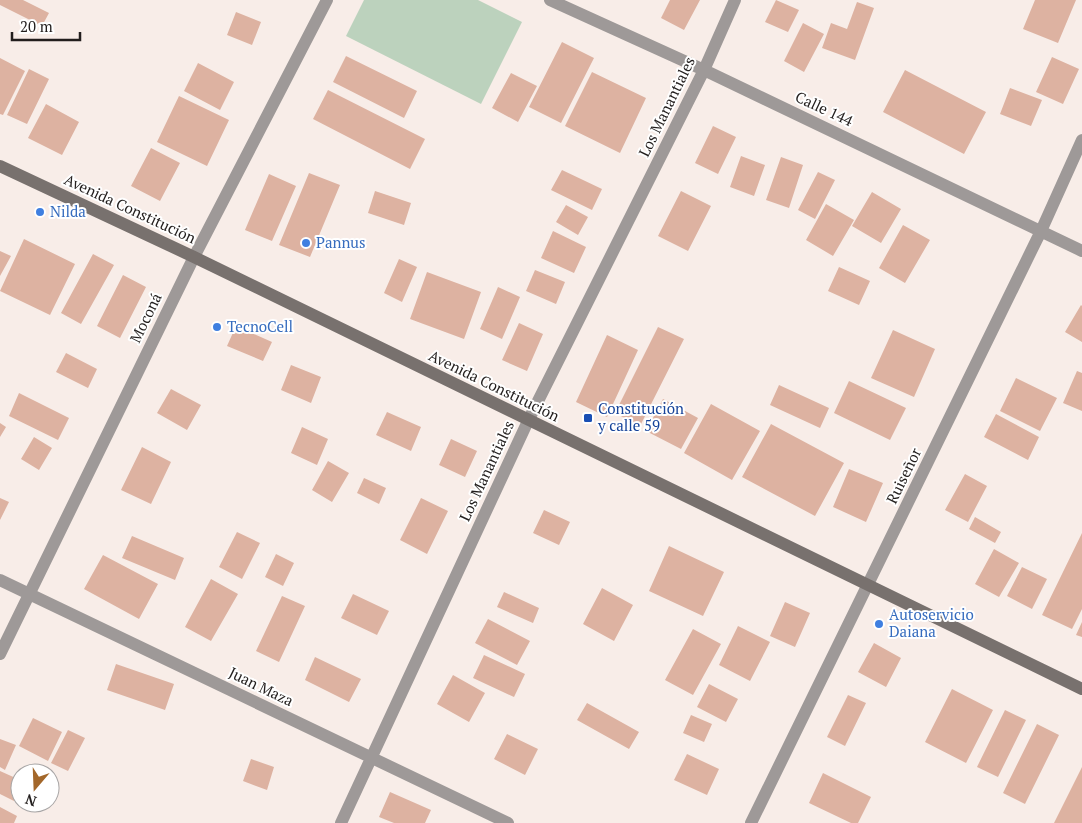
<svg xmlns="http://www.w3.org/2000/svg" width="1082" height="823" viewBox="0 0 1082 823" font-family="'PT Serif',serif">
	<rect width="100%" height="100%" fill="#f8ede8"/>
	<!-- green -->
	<path fill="#bcd2bd" d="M364,0H478L522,22L481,104L346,36Z"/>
	<!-- building -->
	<path fill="#ddb2a1" d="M0,0H23L49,13L42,26L0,5Z
		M670,0H700L684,30L661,18Z
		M776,0L799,10L788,32L765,22Z
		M1035,0H1076L1058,43L1023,29Z
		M857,2L874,8L855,60L822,48L831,23L847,29Z
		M236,12L261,22L252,45L227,35Z
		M803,23L824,34L804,72L784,61Z
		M562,42L594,58L561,123L529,107Z
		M346,56L417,91L404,118L333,82Z
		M1052,57L1079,69L1063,104L1036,92Z
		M0,58L25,71L3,115L0,114Z
		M198,63L234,82L220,110L184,91Z
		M29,69L49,79L27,124L7,115Z
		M905,70L986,112L964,154L883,112Z
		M592,72L646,98L620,153L565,126Z
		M511,73L537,86L518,122L492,108Z
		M1010,88L1042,100L1031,126L1000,114Z
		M328,90L425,139L410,169L313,119Z
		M179,96L229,120L207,166L157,142Z
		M46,104L79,122L62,155L28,138Z
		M713,126L736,137L718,174L695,163Z
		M151,148L180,163L160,201L131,186Z
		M741,156L765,165L754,196L730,187Z
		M781,157L803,165L789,208L766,200Z
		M562,170L602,189L592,210L551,190Z
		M818,172L835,180L815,219L798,210Z
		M309,173L340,185L310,257L279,245Z
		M269,174L296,186L272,241L245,230Z
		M375,191L411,203L404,225L368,213Z
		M681,191L711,206L688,251L658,236Z
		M872,192L901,209L881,243L852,226Z
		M826,204L854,220L833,256L806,240Z
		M566,205L588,217L578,235L556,222Z
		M903,225L930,240L905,283L879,268Z
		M553,231L586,247L574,273L541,258Z
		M24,239L75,264L50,315L0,291Z
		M0,251L11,256L0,276Z
		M93,254L114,265L81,324L61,313Z
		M399,259L417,267L402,302L384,293Z
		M839,267L870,281L859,305L828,291Z
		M535,270L565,282L556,304L526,291Z
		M427,272L481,292L464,339L410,319Z
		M123,275L146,287L120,338L97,326Z
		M498,287L520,297L502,339L480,329Z
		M1081,305L1082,306V342L1065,332Z
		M519,323L543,334L527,371L502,360Z
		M236,326L272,342L263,361L227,346Z
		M658,327L684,339L640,426L615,413Z
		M893,330L935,349L914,397L871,378Z
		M607,335L638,350L607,417L576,402Z
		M66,353L97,369L88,388L56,372Z
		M291,365L321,377L311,403L281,390Z
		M1077,371L1082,373V411L1063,403Z
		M1016,378L1057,398L1040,431L1000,411Z
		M849,381L906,408L890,440L834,413Z
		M779,385L829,408L820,428L770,405Z
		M171,389L201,405L187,430L157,413Z
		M19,393L69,418L58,440L9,416Z
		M663,399L698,418L681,449L646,431Z
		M711,404L760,431L732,480L684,453Z
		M387,412L421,427L411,451L376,435Z
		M996,414L1039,437L1028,460L984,437Z
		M0,423L6,427L0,437Z
		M771,424L844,463L815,516L742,477Z
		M302,427L328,439L317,465L291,453Z
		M34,437L52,448L39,470L21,459Z
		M451,439L477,451L465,477L439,465Z
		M142,447L171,462L151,504L121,490Z
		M328,461L349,473L332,502L312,490Z
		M849,469L883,483L866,522L833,507Z
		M965,474L987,486L968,522L945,510Z
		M364,478L386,488L379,504L357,493Z
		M0,498L9,502L0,520Z
		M421,498L448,511L427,554L400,540Z
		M544,510L570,522L559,545L533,533Z
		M975,517L1001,532L995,543L969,529Z
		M237,532L260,543L242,579L219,567Z
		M1082,533V609L1072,629L1042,615Z
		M132,536L184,558L175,580L122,558Z
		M669,546L724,572L703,616L649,591Z
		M994,549L1019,563L999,597L975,584Z
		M276,554L294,563L283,586L265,577Z
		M103,555L158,584L139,619L84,589Z
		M1022,567L1047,579L1032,609L1007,596Z
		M211,579L238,594L211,641L185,627Z
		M602,588L633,605L614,641L583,624Z
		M504,592L539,608L533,623L497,607Z
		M353,594L389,611L377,635L341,618Z
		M282,596L305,606L279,662L256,651Z
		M785,602L810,613L795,647L770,636Z
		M488,619L530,641L517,665L475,643Z
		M1082,622V637L1076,635Z
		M738,626L770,642L750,681L719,665Z
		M693,629L721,644L693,695L665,680Z
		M874,643L901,658L886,687L858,672Z
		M484,655L525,674L514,697L473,678Z
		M315,657L361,679L349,702L305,680Z
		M116,664L174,684L165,710L107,690Z
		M453,675L485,693L469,722L437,704Z
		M709,684L738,699L726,722L697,707Z
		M952,689L993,710L966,763L925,742Z
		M848,695L866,703L845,746L827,737Z
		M587,703L639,732L629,749L577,720Z
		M1005,710L1026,720L998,777L977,767Z
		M691,715L712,724L704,742L683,733Z
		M33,718L62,732L48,761L19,746Z
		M1037,724L1059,735L1025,804L1003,793Z
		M68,730L85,738L68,771L51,763Z
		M507,734L538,749L525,775L494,759Z
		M0,739L16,745L5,770L0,767Z
		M687,754L719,769L707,795L674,780Z
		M251,759L274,767L267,790L243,781Z
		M1082,767V823H1054Z
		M0,771L20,780V788L14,801L0,794Z
		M823,773L871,797L858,823H851L809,803Z
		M390,792L431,810L425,823H394L379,817Z
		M0,807L17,816L14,823H0Z"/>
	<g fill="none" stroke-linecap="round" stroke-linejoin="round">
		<!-- minor -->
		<path stroke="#9e9998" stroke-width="12" d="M550,0L704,70L1082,251
			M0,580L508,823
			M0,654L194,257L327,0
			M341,823L528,421L704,70L735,0
			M751,823L1041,231L1082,140"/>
		<!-- secondary -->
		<path stroke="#78716e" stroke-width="12" d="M0,166L194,257L1082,689"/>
	</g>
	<!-- markers -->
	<g fill="#3f7fe0" stroke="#fff" stroke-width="2">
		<circle cx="40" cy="212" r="5"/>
		<circle cx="306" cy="243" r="5"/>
		<circle cx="217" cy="327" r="5"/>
		<circle cx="879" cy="624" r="5"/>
	</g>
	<rect fill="#1a4fb4" stroke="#fff" stroke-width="2" x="583" y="413" width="10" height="10" rx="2.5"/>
	<g text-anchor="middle" stroke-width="4" stroke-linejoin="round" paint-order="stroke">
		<!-- street labels -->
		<g font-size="15" fill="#221e1d" stroke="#fff">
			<text transform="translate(667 107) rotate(-64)" y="5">Los Manantiales</text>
			<text transform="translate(824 109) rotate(25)" y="5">Calle 144</text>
			<text transform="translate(130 209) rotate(25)" y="5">Avenida Constitución</text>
			<text transform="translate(146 318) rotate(-64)" y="5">Moconá</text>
			<text transform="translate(494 386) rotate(26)" y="5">Avenida Constitución</text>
			<text transform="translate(487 471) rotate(-65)" y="5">Los Manantiales</text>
			<text transform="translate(904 476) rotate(-64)" y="5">Ruiseñor</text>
			<text transform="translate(261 687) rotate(26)" y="5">Juan Maza</text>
		</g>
		<!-- shop labels -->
		<g font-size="15" fill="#366cbe" stroke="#fff" text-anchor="start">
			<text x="50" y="217">Nilda</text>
			<text x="316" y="248">Pannus</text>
			<text x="227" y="332">TecnoCell</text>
			<text x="889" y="620">Autoservicio<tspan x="889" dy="17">Daiana</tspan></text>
		</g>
		<!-- transit labels -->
		<g font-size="15" fill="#164399" stroke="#fff" text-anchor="start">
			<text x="598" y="414">Constitución<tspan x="598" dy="17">y calle 59</tspan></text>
		</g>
	</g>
	<!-- north arrow -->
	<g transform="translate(35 788) rotate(199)"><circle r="24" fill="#ffffff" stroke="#a7a5a5"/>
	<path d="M0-4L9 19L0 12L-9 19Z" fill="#a3672a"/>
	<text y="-8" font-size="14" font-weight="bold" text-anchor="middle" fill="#221e1d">N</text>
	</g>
	<!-- scale -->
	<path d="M12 32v8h68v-8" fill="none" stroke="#221e1d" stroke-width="2.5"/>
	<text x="20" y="32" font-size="15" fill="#221e1d" stroke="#ffffff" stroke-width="4" paint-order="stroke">20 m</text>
</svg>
